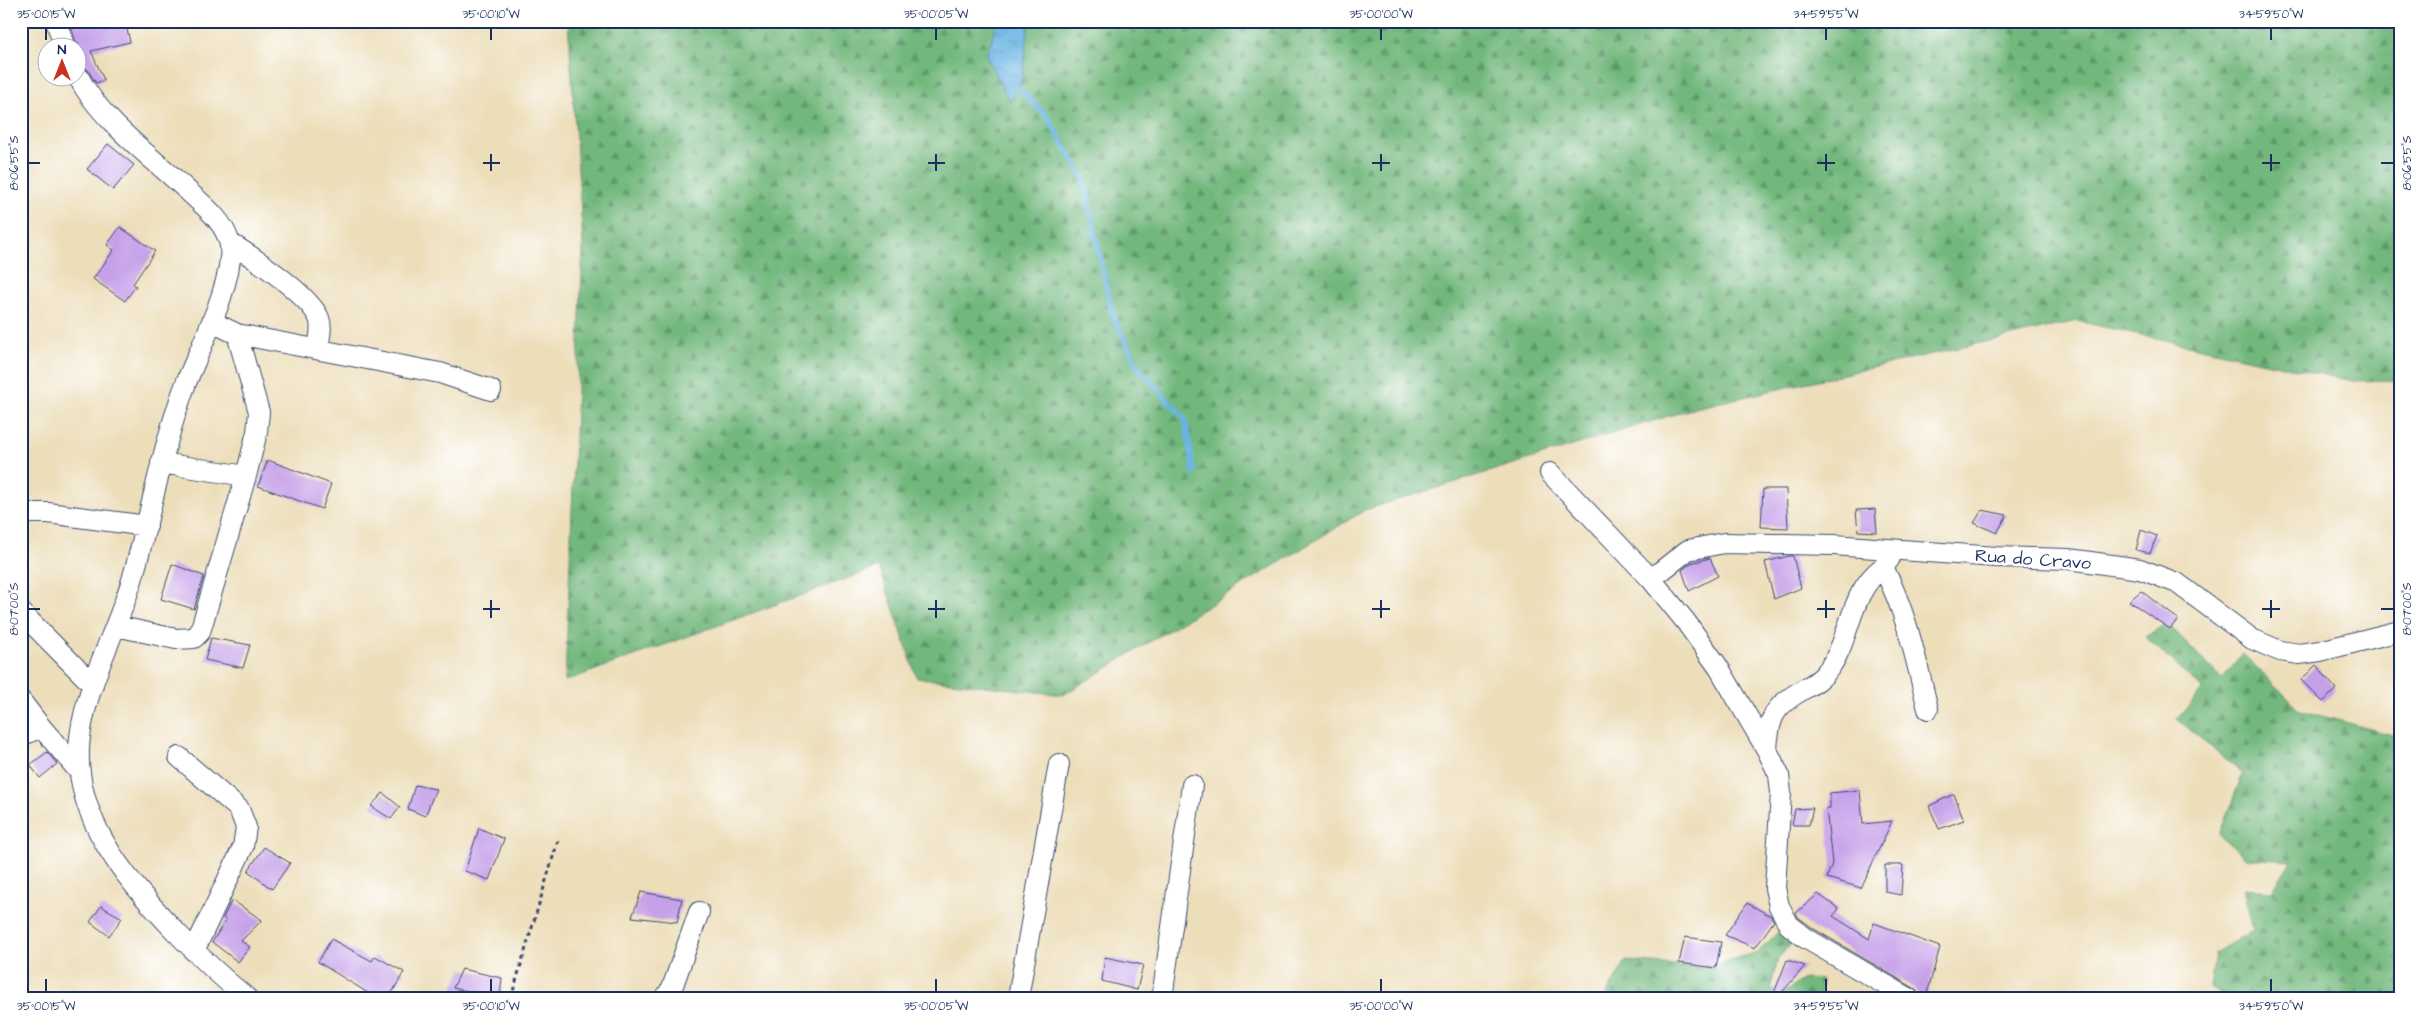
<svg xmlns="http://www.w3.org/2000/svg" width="2421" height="1019" viewBox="0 0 2421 1019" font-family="'Architects Daughter',sans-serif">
	<defs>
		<pattern id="forest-firs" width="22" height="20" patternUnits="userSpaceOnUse" patternTransform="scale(1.25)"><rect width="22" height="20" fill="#72b87d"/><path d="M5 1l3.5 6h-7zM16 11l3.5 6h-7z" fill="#5d966a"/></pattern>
		<pattern id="water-ripples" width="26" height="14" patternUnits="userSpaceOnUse" patternTransform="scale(1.25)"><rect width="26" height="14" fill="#6ab4e3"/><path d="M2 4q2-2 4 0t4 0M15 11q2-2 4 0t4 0" fill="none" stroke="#5693bb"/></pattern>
	</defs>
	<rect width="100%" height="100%" fill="#fff"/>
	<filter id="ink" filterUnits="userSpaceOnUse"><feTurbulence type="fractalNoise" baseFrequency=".02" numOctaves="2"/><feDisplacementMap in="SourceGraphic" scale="10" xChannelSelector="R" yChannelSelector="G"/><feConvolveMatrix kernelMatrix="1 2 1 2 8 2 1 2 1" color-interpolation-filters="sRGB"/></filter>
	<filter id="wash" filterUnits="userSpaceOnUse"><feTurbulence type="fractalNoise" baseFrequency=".0096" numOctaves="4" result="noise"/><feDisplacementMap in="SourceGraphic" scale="20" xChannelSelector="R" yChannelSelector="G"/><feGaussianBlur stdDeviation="1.12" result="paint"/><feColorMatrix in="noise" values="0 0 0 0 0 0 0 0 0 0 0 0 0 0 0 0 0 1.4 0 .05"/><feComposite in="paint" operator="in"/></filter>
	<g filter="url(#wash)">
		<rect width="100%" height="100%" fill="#eddeba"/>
		<!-- forest -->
		<path fill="url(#forest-firs)" stroke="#46746e" d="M568,21H2400V380L2352,381L2077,321L1695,408L1365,510L1063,695L917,678L879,567L565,681L583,244Z
			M2167,623L2222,679L2243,654L2300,710L2400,737V998H2229L2210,987L2215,953L2253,930L2243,889L2272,891L2291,861L2246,858L2219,835L2243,773L2177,719L2203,689L2145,637Z
			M1780,930L1791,944L1778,958L1770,990L1786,991L1805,978L1822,980L1820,998H1604L1626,961L1716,968L1727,961L1758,952Z"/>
		<!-- water -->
		<path fill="url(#water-ripples)" stroke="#4272a0" d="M998,21H1029L1022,79L1010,102L986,55Z"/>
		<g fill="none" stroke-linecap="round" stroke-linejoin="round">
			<!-- stream -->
			<path stroke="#6ab4e3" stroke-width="5.5" d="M1012,82L1046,115L1083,177L1112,314L1139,369L1185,419L1194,473"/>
		</g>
		<g id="blocks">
			<!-- building -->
			<path fill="#c6a1e9" d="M69,21H125L130,42L91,51L104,80L96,83L88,70L79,64L78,42H76Z
				M108,144L134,165L113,190L87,169Z
				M120,227L155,251L133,284L136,286L125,301L93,279L114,250L107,245Z
				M268,460L331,484L322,509L258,486Z
				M1763,489H1786L1788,528L1761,527Z
				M1875,509L1877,532L1858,531L1856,510Z
				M1982,510L2007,515L1997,533L1974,523Z
				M2141,530L2157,536L2150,553L2136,550Z
				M1789,556H1793L1801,588L1774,599L1765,562Z
				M1710,558L1718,576L1689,591L1682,570L1691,563Z
				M172,564L204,576L194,609L161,599Z
				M2141,591L2178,619L2170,629L2129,601Z
				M211,638L250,645L243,668L205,660Z
				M2316,665L2336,689L2323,702L2301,680Z
				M47,752L57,764L40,778L30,765Z
				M415,785L436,789L425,816L408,809Z
				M1860,790L1863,824L1892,821L1861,888L1827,878L1832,863L1826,808H1830V793Z
				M383,793L400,807L391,819L371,806Z
				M1954,794L1964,820L1939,829L1929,806Z
				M1813,808L1809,825H1792L1795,809Z
				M479,828L504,839L489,880L465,871Z
				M264,847L290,863L272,889L248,871Z
				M1885,865H1903L1901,895L1885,892Z
				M641,892L682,899L677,922L632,917Z
				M1818,894L1839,909L1833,916L1869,939L1874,923L1940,947L1926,998L1919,995L1914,988L1814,929L1798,917L1796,913Z
				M232,900L262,920L241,941L250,947L238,962L212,942L226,920L223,918Z
				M1747,903L1771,916L1774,921L1755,948L1725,935Z
				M101,906L122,918L109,936L90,922Z
				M1685,937L1721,942L1716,968L1679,963Z
				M331,939L372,961L375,956L404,972L389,998H376L318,962Z
				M1105,957L1143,965L1137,990L1102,981Z
				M1787,960L1805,966L1777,998H1772Z
				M462,969L502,978L500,998L453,988Z"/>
		</g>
	</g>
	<g filter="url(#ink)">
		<use href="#blocks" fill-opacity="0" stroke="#3a496c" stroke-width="1"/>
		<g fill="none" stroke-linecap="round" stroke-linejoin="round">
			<!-- minor casing -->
			<g stroke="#3a496c" stroke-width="22">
				<path id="minor" d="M56,21L65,48
					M78,76C99,119 153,158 188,191C203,205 223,220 229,241C238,274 199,350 186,383C162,447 151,514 132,580C116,633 87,682 80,737C70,815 126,880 176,932C198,955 222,978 247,998
					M230,243C253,257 308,294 319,318C323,328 319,339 318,349
					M212,322L237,334L440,373L491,390
					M237,334L259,412L257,432L246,476
					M1550,473L1651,579L1686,622L1719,668L1767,750L1779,775L1781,793L1775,888L1779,906L1789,925L1807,939L1908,998
					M21,513H48L147,526
					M1890,558L1883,567C1908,616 1915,657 1928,709
					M1651,579L1688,550L1724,543L1834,545L1996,557L2069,559L2140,569L2177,583L2252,639L2280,651L2299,654L2320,651L2400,631
					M21,612L93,685
					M116,626L176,639L194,638L200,632L246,476L161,463
					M21,701L41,727L78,770
					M21,736L41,727
					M1767,750C1769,716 1774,706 1804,689C1813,684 1822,679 1828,670C1852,638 1848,593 1883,567
					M179,757L239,809L246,827L243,847L194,951
					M665,998L672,988L699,912
					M1018,998L1059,764
					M1162,998L1192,785"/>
			</g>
			<!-- path -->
			<path stroke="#3a496c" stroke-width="3" stroke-dasharray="4 4" stroke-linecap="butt" d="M511,998L559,837"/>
			<!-- minor -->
			<use href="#minor" stroke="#fff" stroke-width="20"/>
		</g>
	</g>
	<!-- ticks -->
	<path fill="none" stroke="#1b2f5e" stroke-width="2" d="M46,28V40M491,28V40M936,28V40M1381,28V40M1826,28V40M2271,28V40M491,154V171M936,154V171M1381,154V171M1826,154V171M2271,154V171M28,163H40M483,163H500M928,163H945M1372,163H1390M1817,163H1835M2262,163H2280M2381,163H2394M491,600V618M936,600V618M1381,600V618M1826,600V618M2271,600V618M28,609H40M483,609H500M928,609H945M1372,609H1390M1817,609H1835M2262,609H2280M2381,609H2394M46,979V992M491,979V992M936,979V992M1381,979V992M1826,979V992M2271,979V992"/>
	<g text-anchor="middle" stroke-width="5" stroke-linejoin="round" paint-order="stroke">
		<!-- street labels -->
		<g font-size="18" fill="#1b2f5e" stroke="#fff">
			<text transform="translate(2033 559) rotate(4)" y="6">Rua do Cravo</text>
		</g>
	</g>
	<!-- margin -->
	<rect width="2421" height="1019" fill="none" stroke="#fff" stroke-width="55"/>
	<!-- north arrow -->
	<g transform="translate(62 62)"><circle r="24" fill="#ffffff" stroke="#a4acbf"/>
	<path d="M0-4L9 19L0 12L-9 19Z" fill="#c8321e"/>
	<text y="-8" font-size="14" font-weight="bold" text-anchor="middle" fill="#1b2f5e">N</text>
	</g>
	<rect x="28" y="28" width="2366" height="964" fill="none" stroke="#1b2f5e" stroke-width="2"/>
	<g font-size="12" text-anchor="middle" fill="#1b2f5e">
		<text x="46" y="18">35°00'15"W</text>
		<text x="491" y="18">35°00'10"W</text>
		<text x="936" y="18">35°00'05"W</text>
		<text x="1381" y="18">35°00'00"W</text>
		<text x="1826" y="18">34°59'55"W</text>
		<text x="2271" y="18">34°59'50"W</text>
		<text transform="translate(14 163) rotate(-90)" y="4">8°06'55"S</text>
		<text transform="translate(2407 163) rotate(-90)" y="4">8°06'55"S</text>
		<text transform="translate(14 609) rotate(-90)" y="4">8°07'00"S</text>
		<text transform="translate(2407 609) rotate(-90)" y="4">8°07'00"S</text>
		<text x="46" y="1010">35°00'15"W</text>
		<text x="491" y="1010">35°00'10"W</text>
		<text x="936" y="1010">35°00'05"W</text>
		<text x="1381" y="1010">35°00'00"W</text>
		<text x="1826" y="1010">34°59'55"W</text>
		<text x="2271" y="1010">34°59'50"W</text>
	</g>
</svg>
